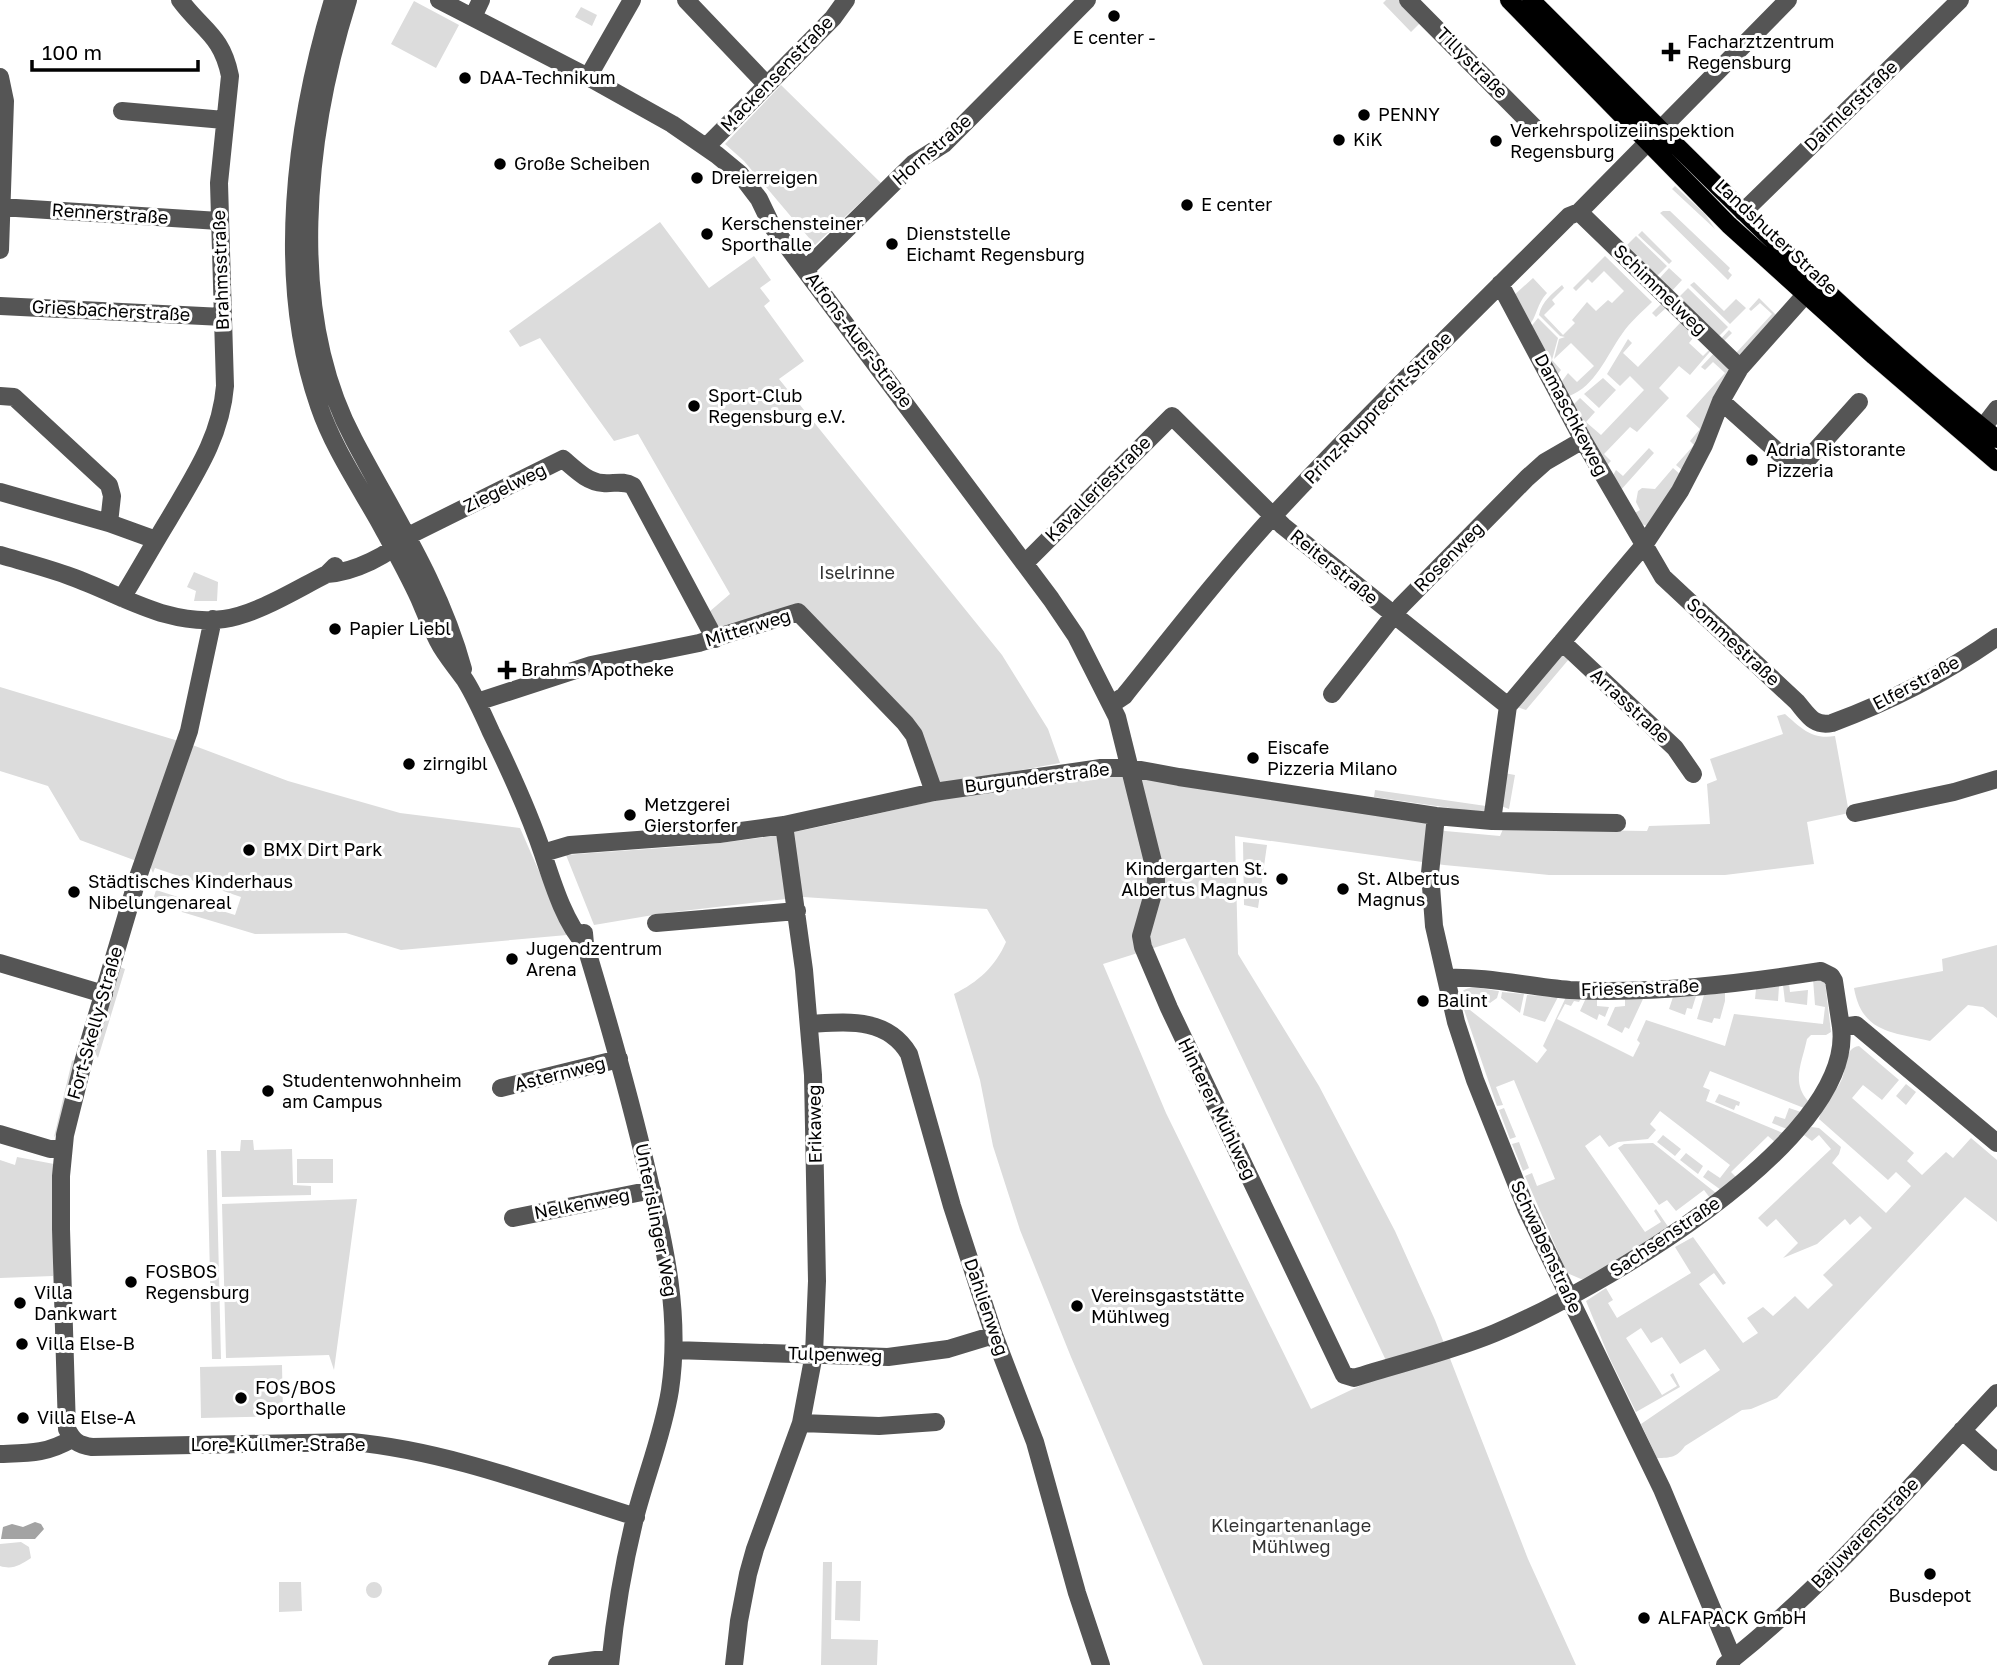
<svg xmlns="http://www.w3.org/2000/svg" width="1997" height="1665" viewBox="0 0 1997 1665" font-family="'Golos Text',sans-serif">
	<rect width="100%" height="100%" fill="#fff"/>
	<!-- green -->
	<path fill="#dcdcdc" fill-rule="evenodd" d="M1386,0H1400L1421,22L1411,32L1383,3Z
		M414,1L459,25L436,68L391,44Z
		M581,7L597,15L592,26L575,17Z
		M781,85L881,183L815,245L744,161L725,144Z
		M1675,186L1705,214L1715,229L1672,189Z
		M1663,211H1670L1730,268L1728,271L1732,275L1728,280L1660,213Z
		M660,222L709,288L754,256L771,280L760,288L770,301L764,306L804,361L779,379L1002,655L1048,729L1060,763L939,785L920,734L799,604L721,628L715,623L709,612L730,594L638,434L614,441L540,338L520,347L509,331Z
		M1642,231L1672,261L1669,264L1638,235Z
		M1636,236L1667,266L1655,278L1624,248Z
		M1605,256L1652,302C1642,312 1630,322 1622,334C1607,355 1595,387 1569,396L1560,384L1568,373L1577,382L1594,366L1571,343L1554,359L1559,339L1565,337L1560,336L1539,315C1542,301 1552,294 1562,285L1564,288L1552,300L1555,304L1544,315L1563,335L1575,323L1572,320L1587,302L1596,311L1608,300L1612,303L1624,291L1604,271L1592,283L1588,279L1576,291L1573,288Z
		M1669,268L1682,280L1670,293L1658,280Z
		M1533,278L1547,293C1537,303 1537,317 1528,327L1512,297Z
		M1694,282L1724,311L1736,299L1746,308L1730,324L1690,285Z
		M1688,288L1728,327L1716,339L1676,300Z
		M1759,298L1777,316L1738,358L1719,341L1729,330L1732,333L1723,342L1736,353L1772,314L1760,303L1751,311L1749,309Z
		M1665,300L1698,332L1689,343L1703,356L1713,346L1714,347L1690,375L1679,366L1659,388L1669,398L1637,432L1630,427L1604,454L1611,461L1607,465L1573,405L1580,398L1595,412L1586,422L1601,435L1644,390L1630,376L1620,386L1607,374L1628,339L1632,343L1623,353L1638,367L1681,322L1666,308L1656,317L1652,313Z
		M1538,318L1558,338L1552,360L1561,370L1558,374L1529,329Z
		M1717,350L1733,365L1683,471L1676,465L1694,445L1690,441L1700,429L1686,416L1725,373L1713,362L1705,370L1701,367Z
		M1603,378L1616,390L1599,408L1584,394Z
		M1649,448L1654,453L1619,492L1612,477L1616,470L1623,476Z
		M1673,468L1681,475L1647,526L1639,523L1633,514L1640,510L1636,502L1638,491L1642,488L1655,489Z
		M194,572L218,582L217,601H194L196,591L187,587Z
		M1561,655H1566L1569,659L1526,710L1517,707Z
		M0,687L195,746L288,781L400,813L520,828L567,935L401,950L346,933L255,934L152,903L156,890L235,915L241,897L155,868L153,873L150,866L80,840L48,786L0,771Z
		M1785,714C1801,728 1812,740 1835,736L1849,813L1807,822L1814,864L1725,875H1549L1444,865L1235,836L1238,954L1319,1086L1395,1231L1435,1320L1528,1559L1576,1665H1203L1071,1357L1020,1230L993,1146L980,1080L954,994C978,982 995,967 1006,942L987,909L803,897L665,913L594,925L566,855C635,849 705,847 772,836C889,815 1002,777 1121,775L1419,820L1445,831L1500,836L1503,829L1647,831L1649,826L1710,824L1707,784L1717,780L1710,759L1783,734L1777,716ZM1185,938L1391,1371L1311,1409L1166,1113L1103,964Z
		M1504,773L1515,775L1509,809L1501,806Z
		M1375,790L1486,806L1485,813L1374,797Z
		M1243,842L1267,845L1258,908L1244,905Z
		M1997,945V1018L1983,1007L1968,1005L1930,1041C1892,1032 1862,1033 1854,988L1943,971L1942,959Z
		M120,967L125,969L98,1058L94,1051Z
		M1821,978L1825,982L1831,1032L1826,1035H1811L1807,1039C1802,1063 1791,1082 1808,1101L1804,1108L1710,1071L1703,1087L1710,1090L1706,1101L1783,1133L1775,1142L1768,1136L1731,1172L1736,1177L1721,1190L1703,1177L1708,1170L1720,1178L1730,1165L1660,1111L1650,1124L1656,1130L1648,1139L1618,1142L1609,1147L1600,1135L1585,1146L1645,1232L1661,1222L1654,1211L1656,1209L1669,1228L1590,1278L1581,1279L1567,1273L1525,1176L1532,1173L1537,1186L1555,1179L1514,1080L1496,1087L1503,1105L1497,1106L1461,1001L1459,995C1467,982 1486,990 1499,991L1497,998L1490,1003L1480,996L1470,1010L1537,1063L1547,1050L1543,1046L1566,997L1581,998L1579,1002L1574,1001L1571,1006L1565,1004L1557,1019L1633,1057L1640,1043L1637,1040L1646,1020L1725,1046L1734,1014L1823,1024L1825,1007L1815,1005L1813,979Z
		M1789,984L1790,992L1808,990L1807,1005L1785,1002L1783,985Z
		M1779,986L1778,1001L1755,999L1756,989Z
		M1502,992L1524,994L1520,1013L1501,998Z
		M1725,993V1001L1720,1019L1714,1018L1712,1023L1697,1019L1704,995Z
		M1527,995L1558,997L1545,1022L1523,1015Z
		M1696,996L1692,1009L1687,1008L1685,1015L1669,1009L1673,997Z
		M1586,998H1597V1006L1609,1007L1605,1017L1599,1014L1597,1020L1580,1011Z
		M1625,999H1643L1629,1029L1625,1027L1622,1033L1607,1025L1615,1007L1625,1006Z
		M1859,1046L1899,1080L1882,1100L1863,1085L1852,1098L1914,1153L1907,1161L1922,1175L1946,1152L1953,1158L1971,1138L1997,1160V1222L1965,1197L1777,1398L1751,1409L1742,1410L1685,1446C1677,1457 1671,1458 1657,1458L1641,1424L1720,1370L1705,1349L1680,1364L1662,1337L1651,1343L1641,1328L1626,1338L1662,1395L1677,1386L1670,1375L1673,1373L1680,1387L1636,1412L1609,1357L1586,1301L1606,1288L1613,1300L1608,1303L1617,1318L1691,1273L1675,1247L1693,1237L1726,1283L1723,1285L1714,1273L1699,1284L1743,1343L1758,1333L1747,1318L1763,1307L1773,1316L1795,1296L1808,1309L1833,1285L1823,1275L1872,1228L1860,1216L1850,1225L1845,1219L1817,1244L1783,1258L1798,1243L1776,1219L1767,1227L1758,1218L1831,1149L1819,1135L1812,1141L1804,1135L1811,1127L1819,1128L1841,1147L1839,1154L1832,1163L1886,1213L1911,1186L1896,1172L1888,1180L1819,1119C1822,1104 1836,1093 1842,1079C1847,1067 1844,1048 1859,1046Z
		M76,1059L59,1132L54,1137L72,1061Z
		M1906,1084L1916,1092L1906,1105L1896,1096Z
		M1719,1094L1740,1102L1739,1106L1736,1105L1734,1110L1715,1102Z
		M1504,1108L1516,1137L1510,1139L1499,1110Z
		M1789,1108L1801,1112L1787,1129L1772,1123L1775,1116L1785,1119Z
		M1663,1135L1681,1149L1675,1156L1657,1142Z
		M241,1140H253L254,1150L292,1149L293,1185L311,1186V1195L222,1197L221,1151H240Z
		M1519,1142L1529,1168L1523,1171L1512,1144Z
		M1653,1143L1716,1193L1710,1198L1704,1190L1676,1211L1667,1200L1659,1205L1618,1148L1624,1144Z
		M207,1150H216L221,1359H212Z
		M1686,1153L1703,1166L1698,1174L1680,1160Z
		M17,1157L54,1164L53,1276L0,1278V1160L15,1165Z
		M297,1159H333V1183H297Z
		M357,1199L334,1370L329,1355L226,1358L222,1204Z
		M282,1365L283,1416L201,1418L200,1367Z
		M21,1542L29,1547L31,1558C20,1565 13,1570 0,1566V1544Z
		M823,1562H832L831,1639L878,1640L877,1665H821Z
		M836,1581H861L860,1621L835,1620Z
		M279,1582H301L302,1611L279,1612Z
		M366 1590a8 8 0 1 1 16 0a8 8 0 1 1-16 0Z"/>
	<!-- water -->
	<path fill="#a3a3a3" d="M35,1522L41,1524L44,1529L35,1539H1L3,1527L12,1524L23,1527Z"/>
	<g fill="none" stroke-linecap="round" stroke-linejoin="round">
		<!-- major casing -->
		<g stroke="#dbdbdb" stroke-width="19">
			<path id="major" d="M1509,0L1729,225L1874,356L1997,462
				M1531,0C1682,150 1830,306 1997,439"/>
		</g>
		<!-- minor -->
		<path stroke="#555" stroke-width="18" d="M333,0C295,125 275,280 319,406C333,447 358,484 380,523C393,547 407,572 419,598C425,612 431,627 438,641C445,655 456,667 465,680C475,696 483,714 491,732C510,771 529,812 543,854C552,881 565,924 585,944
			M348,0C306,134 285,311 354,440C394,516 440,584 463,669
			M439,0L588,77L672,124L717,155L740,174L759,199L772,226L1051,599L1076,636L1117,717L1156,874V883L1141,936L1143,947L1169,1008L1344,1375L1354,1378C1401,1363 1449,1352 1495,1333C1587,1295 1856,1143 1841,1027
			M686,0L767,85
			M1408,0L1534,127
			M473,17L481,0
			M0,77L5,101L0,250
			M588,77L632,0
			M122,111L224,120
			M706,147L833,18L846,0
			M0,207L219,221
			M1579,212L1740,368
			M1743,212L1960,0
			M806,269L914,163L944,144L1087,0
			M1500,284L1583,440L1663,577L1797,702C1808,715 1814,727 1832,723C1891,701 1946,673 1997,637
			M0,306L223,317
			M0,396L14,397L109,485L112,496L109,523L0,492
			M1721,401L1798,470L1859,402
			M1975,438L1997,409
			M109,523L156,540
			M0,555C24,562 48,568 72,577C122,595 169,627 224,619C258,614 297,589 327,574L335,566
			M1025,563L1172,416L1283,526L1508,706
			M327,574C355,572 389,555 408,536L563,459C575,469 587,482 603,483C614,484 623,480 633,486L715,639
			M122,598C138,572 153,545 169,519C194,476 221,437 225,386L219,183L230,76C222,35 202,30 180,0
			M213,619L189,731L138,877L84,1059L65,1135L61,1176V1229L67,1429C73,1441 78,1445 92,1447L352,1442C449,1451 543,1488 636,1517
			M1562,642L1675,748L1693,774
			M1332,694L1401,606L1527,478L1545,462L1583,440
			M477,702L591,665L699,643L798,612L905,723L914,735L934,792
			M1112,704L1124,696C1173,635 1221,573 1274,515C1369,413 1470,315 1569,216L1579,212L1788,0
			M1855,813L1954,792L1997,779
			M1436,816L1430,873L1434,926L1456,1022L1475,1080L1526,1208L1662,1489L1733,1659
			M1492,821L1508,706L1644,545L1680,491L1704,445L1721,401L1740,368L1805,295
			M543,853L570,845L719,834L784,825L934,792L1101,768H1130L1179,777L1436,816L1492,821L1617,823
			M656,923L797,911
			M584,933L585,944C608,1020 630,1097 648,1175C665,1246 681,1316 670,1390C663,1434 646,1475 635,1518C623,1566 615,1616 610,1665
			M0,963L104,994
			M1446,978C1487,976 1529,987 1570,990C1654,994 1738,984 1821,971L1831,976L1834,981L1841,1027L1856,1025L1997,1143
			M810,1024C847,1022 887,1017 909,1054L952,1206L994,1335L1035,1442L1077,1593L1101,1665
			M501,1088L619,1059
			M0,1134L50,1149H62
			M513,1218L652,1190
			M674,1350L888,1357L948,1349L994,1335
			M801,1423L879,1426L936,1422
			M1962,1430L1997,1462
			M0,1454C29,1453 46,1454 72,1439
			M557,1665L596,1660H610
			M734,1665L739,1621L748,1574L755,1549L801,1423L814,1354L817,1281L813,1075L804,970L784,825
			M1725,1665C1826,1586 1910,1486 1997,1393"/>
		<!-- major -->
		<use href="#major" stroke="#000" stroke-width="18"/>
	</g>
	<!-- markers -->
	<g fill="#000" stroke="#fff" stroke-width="2.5">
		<circle cx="1114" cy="16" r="7"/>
		<path d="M1667.5 41.5h7v7h7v7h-7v7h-7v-7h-7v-7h7z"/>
		<circle cx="465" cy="78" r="7"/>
		<circle cx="1364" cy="115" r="7"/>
		<circle cx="1339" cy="140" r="7"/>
		<circle cx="1496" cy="141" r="7"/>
		<circle cx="500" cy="164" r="7"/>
		<circle cx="697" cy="178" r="7"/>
		<circle cx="1187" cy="205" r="7"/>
		<circle cx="707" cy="234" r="7"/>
		<circle cx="892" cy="244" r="7"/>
		<circle cx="694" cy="406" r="7"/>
		<circle cx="1752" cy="460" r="7"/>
		<circle cx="335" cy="629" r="7"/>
		<path d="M503.5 659.5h7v7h7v7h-7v7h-7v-7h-7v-7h7z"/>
		<circle cx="1253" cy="758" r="7"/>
		<circle cx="409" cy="764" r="7"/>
		<circle cx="630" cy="815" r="7"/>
		<circle cx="249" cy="850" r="7"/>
		<circle cx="1282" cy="879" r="7"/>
		<circle cx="1343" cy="889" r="7"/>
		<circle cx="74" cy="892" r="7"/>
		<circle cx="512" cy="959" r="7"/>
		<circle cx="1423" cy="1001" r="7"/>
		<circle cx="268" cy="1091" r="7"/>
		<circle cx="131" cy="1282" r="7"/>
		<circle cx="20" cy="1303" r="7"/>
		<circle cx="1077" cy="1306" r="7"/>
		<circle cx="22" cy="1344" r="7"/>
		<circle cx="241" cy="1398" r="7"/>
		<circle cx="23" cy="1418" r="7"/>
		<circle cx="1930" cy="1574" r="7"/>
		<circle cx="1644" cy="1618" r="7"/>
	</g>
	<g text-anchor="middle" stroke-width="6" stroke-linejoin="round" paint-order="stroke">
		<!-- poi labels -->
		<g font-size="18" fill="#000" stroke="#fff" text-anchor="start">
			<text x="1114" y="44" text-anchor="middle">E center -</text>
			<text x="1687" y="48">Facharztzentrum<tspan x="1687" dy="21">Regensburg</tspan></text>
			<text x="479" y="84">DAA-Technikum</text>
			<text x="1378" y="121">PENNY</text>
			<text x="1510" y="137">Verkehrspolizeiinspektion<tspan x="1510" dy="21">Regensburg</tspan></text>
			<text x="1353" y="146">KiK</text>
			<text x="514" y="170">Große Scheiben</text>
			<text x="711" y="184">Dreierreigen</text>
			<text x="1201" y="211">E center</text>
			<text x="721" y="230">Kerschensteiner<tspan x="721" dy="21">Sporthalle</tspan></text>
			<text x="906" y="240">Dienststelle<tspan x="906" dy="21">Eichamt Regensburg</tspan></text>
			<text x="708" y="402">Sport-Club<tspan x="708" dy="21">Regensburg e.V.</tspan></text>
			<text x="1766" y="456">Adria Ristorante<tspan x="1766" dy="21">Pizzeria</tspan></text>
			<text x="349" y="635">Papier Liebl</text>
			<text x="521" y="676">Brahms Apotheke</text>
			<text x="1267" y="754">Eiscafe<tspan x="1267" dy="21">Pizzeria Milano</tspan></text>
			<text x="423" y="770">zirngibl</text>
			<text x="644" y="811">Metzgerei<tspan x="644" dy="21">Gierstorfer</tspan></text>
			<text x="263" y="856">BMX Dirt Park</text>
			<text x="1268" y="875" text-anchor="end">Kindergarten St.<tspan x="1268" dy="21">Albertus Magnus</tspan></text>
			<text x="1357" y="885">St. Albertus<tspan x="1357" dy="21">Magnus</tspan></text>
			<text x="88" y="888">Städtisches Kinderhaus<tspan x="88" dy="21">Nibelungenareal</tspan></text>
			<text x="526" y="955">Jugendzentrum<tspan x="526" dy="21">Arena</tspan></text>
			<text x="1437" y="1007">Balint</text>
			<text x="282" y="1087">Studentenwohnheim<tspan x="282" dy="21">am Campus</tspan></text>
			<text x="145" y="1278">FOSBOS<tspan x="145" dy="21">Regensburg</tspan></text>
			<text x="34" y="1299">Villa<tspan x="34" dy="21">Dankwart</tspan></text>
			<text x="1091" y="1302">Vereinsgaststätte<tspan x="1091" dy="21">Mühlweg</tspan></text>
			<text x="36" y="1350">Villa Else-B</text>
			<text x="255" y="1394">FOS/BOS<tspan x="255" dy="21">Sporthalle</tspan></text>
			<text x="37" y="1424">Villa Else-A</text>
			<text x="1930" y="1602" text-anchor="middle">Busdepot</text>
			<text x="1658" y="1624">ALFAPACK GmbH</text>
		</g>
		<!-- street labels -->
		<g font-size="18" fill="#000" stroke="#fff">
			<text transform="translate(1472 63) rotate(45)" y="6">Tillystraße</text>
			<text transform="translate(777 74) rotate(-46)" y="6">Mackensenstraße</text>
			<text transform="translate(1851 106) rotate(-44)" y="6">Daimlerstraße</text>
			<text transform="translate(932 150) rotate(-41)" y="6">Hornstraße</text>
			<text transform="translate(110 214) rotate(4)" y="6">Rennerstraße</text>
			<text transform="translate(1776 237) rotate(43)" y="6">Landshuter Straße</text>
			<text transform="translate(221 270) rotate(-92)" y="6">Brahmsstraße</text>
			<text transform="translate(1660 290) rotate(44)" y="6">Schimmelweg</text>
			<text transform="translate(111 311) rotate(3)" y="6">Griesbacherstraße</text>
			<text transform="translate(859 340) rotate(53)" y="6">Alfons-Auer-Straße</text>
			<text transform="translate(1378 408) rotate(-46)" y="6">Prinz-Rupprecht-Straße</text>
			<text transform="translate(1571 415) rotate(62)" y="6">Damaschkeweg</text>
			<text transform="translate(505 488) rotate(-26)" y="6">Ziegelweg</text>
			<text transform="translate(1098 489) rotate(-45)" y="6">Kavalleriestraße</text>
			<text transform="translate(1449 557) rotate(-45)" y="6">Rosenweg</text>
			<text transform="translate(1334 567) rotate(39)" y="6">Reiterstraße</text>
			<text transform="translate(748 628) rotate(-17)" y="6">Mitterweg</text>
			<text transform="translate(1733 642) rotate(43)" y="6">Sommestraße</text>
			<text transform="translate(1916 683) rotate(-28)" y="6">Elferstraße</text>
			<text transform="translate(1630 706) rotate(43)" y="6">Arrasstraße</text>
			<text transform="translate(1037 778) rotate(-7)" y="6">Burgunderstraße</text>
			<text transform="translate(1640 988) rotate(-2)" y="6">Friesenstraße</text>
			<text transform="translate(95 1023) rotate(-74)" y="6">Fort-Skelly-Straße</text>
			<text transform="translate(560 1074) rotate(-14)" y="6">Asternweg</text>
			<text transform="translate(1217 1109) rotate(64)" y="6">Hinterer Mühlweg</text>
			<text transform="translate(815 1124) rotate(-91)" y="6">Erikaweg</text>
			<text transform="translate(582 1204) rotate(-11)" y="6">Nelkenweg</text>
			<text transform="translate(656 1220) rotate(79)" y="6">Unterislinger Weg</text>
			<text transform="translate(1665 1237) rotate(-34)" y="6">Sachsenstraße</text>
			<text transform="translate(1546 1247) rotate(65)" y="6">Schwabenstraße</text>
			<text transform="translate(986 1307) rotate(71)" y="6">Dahlienweg</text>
			<text transform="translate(835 1355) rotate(2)" y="6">Tulpenweg</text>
			<text x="278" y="1451">Lore-Kullmer-Straße</text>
			<text transform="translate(1865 1533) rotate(-46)" y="6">Bajuwarenstraße</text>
		</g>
		<!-- park labels -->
		<g font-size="18" fill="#333" stroke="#fff">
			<text x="857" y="579">Iselrinne</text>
			<text x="1291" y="1532">Kleingartenanlage<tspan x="1291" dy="21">Mühlweg</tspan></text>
		</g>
	</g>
	<!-- scale -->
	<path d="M32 60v10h166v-10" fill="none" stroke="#000000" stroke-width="3.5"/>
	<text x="42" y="60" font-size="21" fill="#000000" stroke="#ffffff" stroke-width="5" paint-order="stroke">100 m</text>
</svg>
